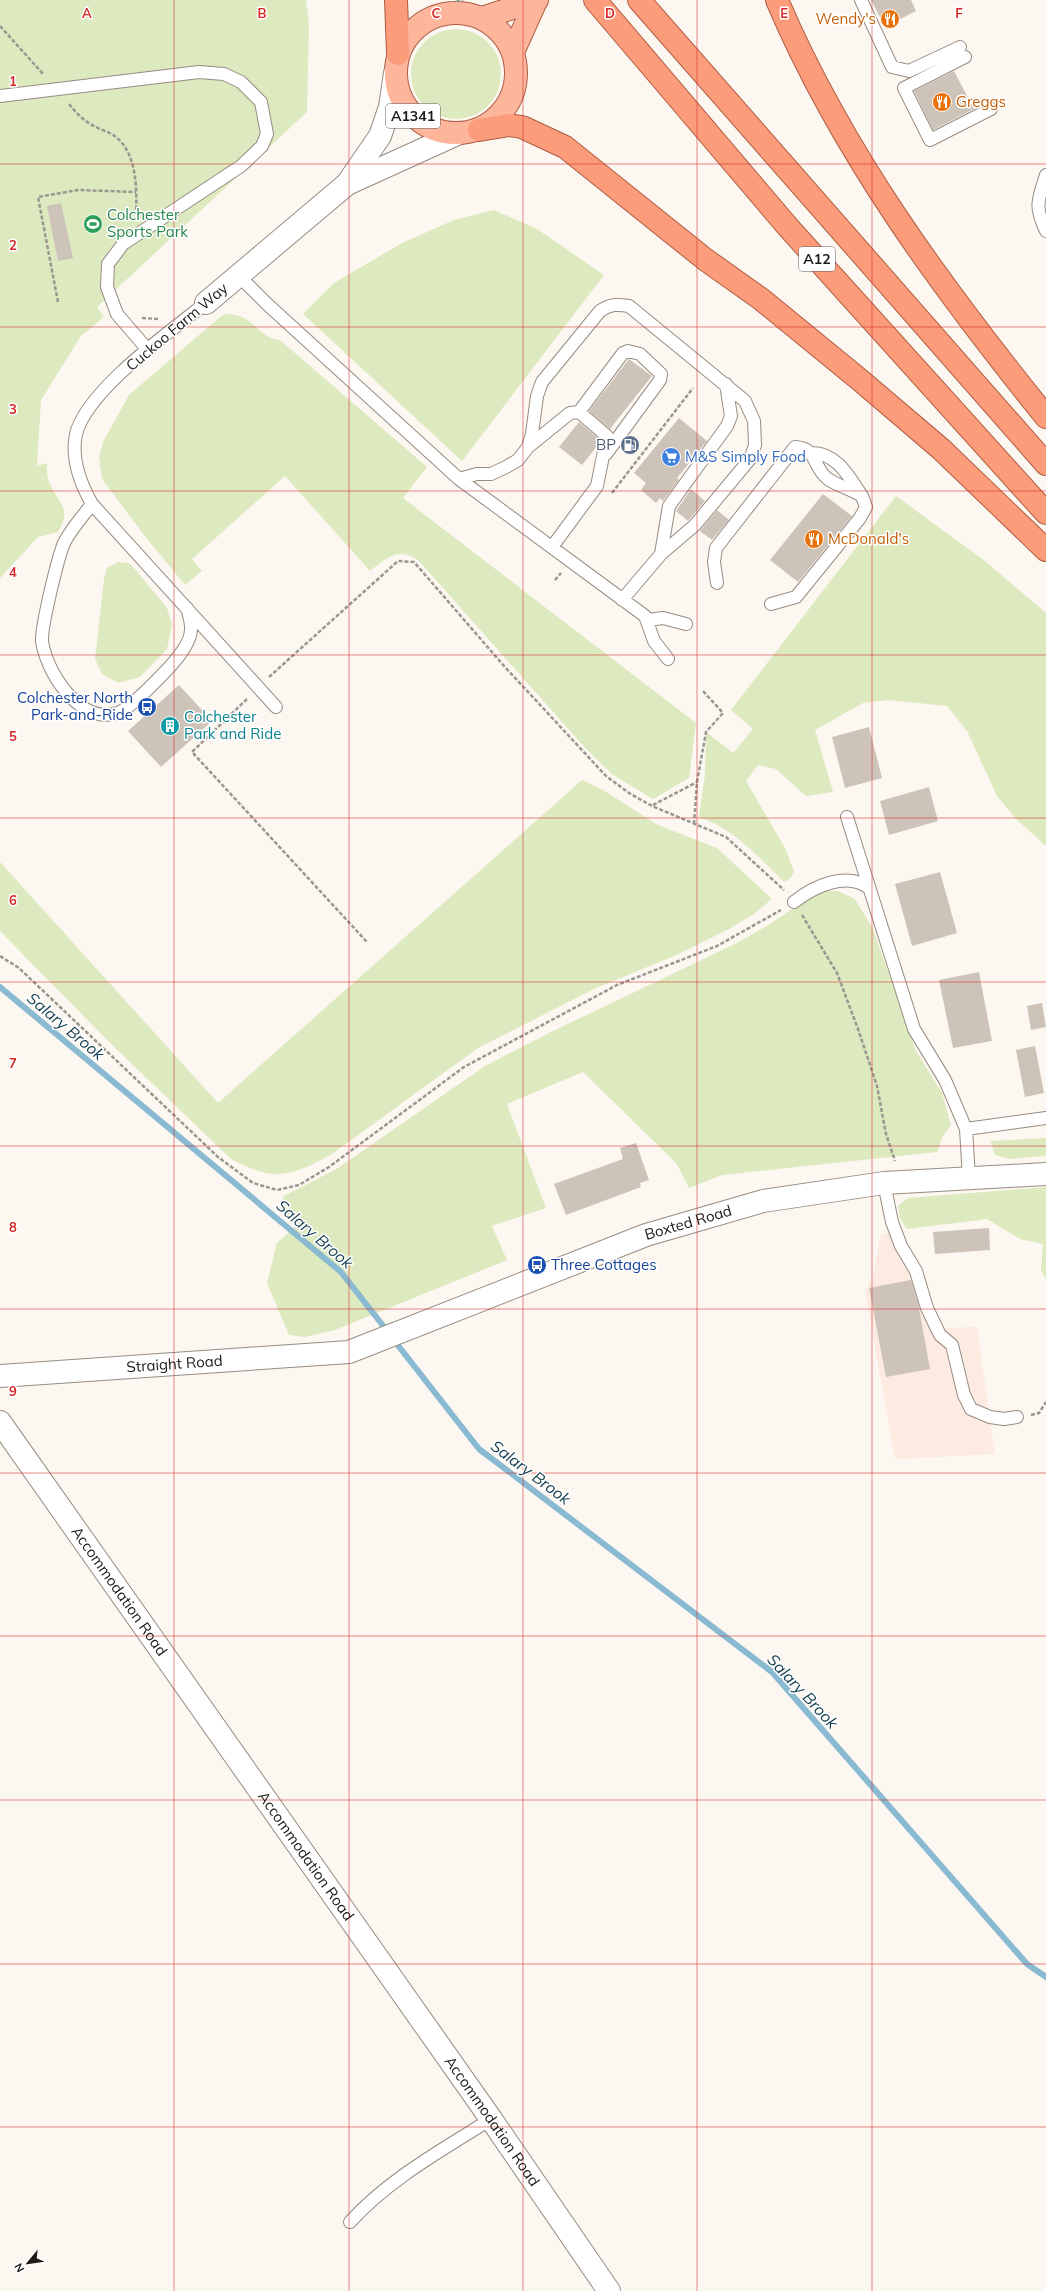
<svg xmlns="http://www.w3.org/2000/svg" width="1046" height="2291" viewBox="0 0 1046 2291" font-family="Mulish,sans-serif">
	<rect width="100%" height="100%" fill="#fdf7f1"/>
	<!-- industrial -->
	<path fill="#fdeae1" d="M902,1231L921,1269L933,1308L943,1328L977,1327L995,1454L895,1459L865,1291L873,1276L881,1234Z"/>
	<!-- green -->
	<path fill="#dde9be" d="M0,0H306L309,25L307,112L97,307L104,317L81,336L41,400L37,466L47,463C47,468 47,475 48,479C55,502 74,506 58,532L38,537L0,578Z
		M411 74a45 45 0 1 1 90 0a45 45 0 1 1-90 0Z
		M494,210L537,229L604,275L462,461L303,314L334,283L402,243L454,220Z
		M225,314C256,314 255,337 280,340L427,467L403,498L696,723L689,778L653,799L613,775L587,750L419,561C398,546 387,558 370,571L285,476L192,559L202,571L185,585L144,535L102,479L99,457L103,442L129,395L219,318Z
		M896,496L985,561L1046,613V846L1016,819L997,796L967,731L947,706L888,700L863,703L815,730L833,792L806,796L776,769L758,765L746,781L785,848L794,871L790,879L784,882C758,856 734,829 699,817L705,774L706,732L733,753L753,729L731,710Z
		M118,562L129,563L135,569L167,608L172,624L167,649L140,677L118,683L102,674L95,659L104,579L107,568Z
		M582,780L603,790L658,825L717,848L772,899L754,914L729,929L679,954L594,989L478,1048L332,1154C290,1177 275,1182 231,1159L108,1041L0,931V862L218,1103Z
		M825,891H838L855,899L873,929L916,1051L942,1093L951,1125L943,1136L937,1152L722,1175L689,1188L677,1164L583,1072L507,1104L546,1208L492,1226L507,1260L335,1330L305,1337L289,1335L267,1283L277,1243L296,1226L278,1211L284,1196L338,1168L485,1066L551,1032L737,943L770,924L813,895Z
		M1046,1138V1156L1009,1159L995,1155L990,1141Z
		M1046,1187V1280L1041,1269L1043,1244L1020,1239L987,1219L907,1229L900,1219L898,1206L908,1198Z"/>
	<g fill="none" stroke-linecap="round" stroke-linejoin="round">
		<!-- stream -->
		<path stroke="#89bad2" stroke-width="6" d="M0,987L341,1272L388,1332
			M393,1339L479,1449L772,1672L1027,1964L1046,1977"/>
	</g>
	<!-- building -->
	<path fill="#cdc3b9" d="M871,0H911L916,11L885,27Z
		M954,71L974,109L933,130L914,91Z
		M61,203L73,258L58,261L47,206Z
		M629,359L652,376L610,429L589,411Z
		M679,418L707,441L677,478L679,480L663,501L660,498L656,503L641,490L646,483L634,473Z
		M579,422L599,439L598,445L582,465L559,447Z
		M691,489L705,501L688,521L676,511Z
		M823,494L852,516L798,582L770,560Z
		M717,510L729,520L712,540L700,531Z
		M179,685L212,721L161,767L128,731Z
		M869,727L882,778L845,788L832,737Z
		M929,787L938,821L889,835L880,801Z
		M940,872L957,933L912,946L895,884Z
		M979,972L992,1041L953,1048L939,980Z
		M1042,1003L1046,1027L1031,1030L1027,1006Z
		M1035,1046L1044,1093L1025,1097L1016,1050Z
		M636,1143L649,1180L640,1183L641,1187L566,1215L554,1184L623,1159L620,1148Z
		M989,1228L990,1250L935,1254L933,1232Z
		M911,1280L918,1303L930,1369L886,1377L869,1288Z"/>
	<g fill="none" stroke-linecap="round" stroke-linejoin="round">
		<!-- service casing -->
		<g stroke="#968c83" stroke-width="14">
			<path id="service" d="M861,0L892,67L909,71L960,47
				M965,57L904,88L930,140L991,109
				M0,96L199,72L224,74L241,82L261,102L267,134L262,146L241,166L123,244L108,264L107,287L117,314L148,350
				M1046,175C1038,200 1034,206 1046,231
				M238,275L267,304L459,479L645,616L654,641L668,659
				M206,303C171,331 87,390 76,434C71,458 80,483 92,504L276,707
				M579,412L623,353L628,351L640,354L661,374L660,380L606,454
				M528,447L532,434L537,396L542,382L600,311C610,304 617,304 629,306L745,401L754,421L755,445L750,459L695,525L661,554L622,600
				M812,453C836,453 848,475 860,493
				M459,479L477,474H491L506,467L518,460L528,447L570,413L579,412L607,436L597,486L552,547
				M92,504C83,516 71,529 64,543C58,557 41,627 42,641C46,671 78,722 114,714C127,712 151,686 161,676C171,666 192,644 191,628C191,622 189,614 187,608
				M661,554L669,506L727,426L731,416L726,384
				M717,583L714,562L716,548L795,447C818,448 812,467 828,479C838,486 851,489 862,496L866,507L860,518L796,597L771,604
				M648,620L663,618L686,624
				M847,817L914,1029L945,1080L966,1129L969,1178
				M794,902C814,886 847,871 869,888
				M966,1129L1046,1118
				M884,1183L892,1222L901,1246L916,1271L927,1308L940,1335L952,1345L964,1395L971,1409L990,1417L1004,1419L1017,1417
				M350,2222C389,2179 442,2150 491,2119"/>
		</g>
		<!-- minor casing -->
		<g stroke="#968c83" stroke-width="24">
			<g id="minor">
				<path d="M347,184L457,134"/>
				<path d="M206,303L347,184L380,136L390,107L395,73"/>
				<path id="s1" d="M0,1422L491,2119L609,2291"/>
			</g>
		</g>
		<!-- tertiary casing -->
		<g stroke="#968c83" stroke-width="24">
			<g id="tertiary">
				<path id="s2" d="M0,1376L349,1352L646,1235L763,1201L884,1183L1046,1174"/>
			</g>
		</g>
		<!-- primary casing -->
		<g stroke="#ae5e42" stroke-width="24">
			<path id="primary" d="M396 73a60 60 0 1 1 120 0a60 60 0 1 1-120 0Z
				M482,18L537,0
				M513,52L536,1"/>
		</g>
		<!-- trunk casing -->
		<g stroke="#ae5e42" stroke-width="24">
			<path id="trunk" d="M396,0L398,54
				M595,0L788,227L1046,513
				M639,0L1046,464
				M777,0C842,153 942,288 1046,417
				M479,130L509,125L522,127L565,147L706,260L761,299L860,380L941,449L1046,550"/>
		</g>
		<!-- path -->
		<path stroke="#9a9690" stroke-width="2.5" stroke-dasharray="4 2" stroke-linecap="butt" d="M417,16L430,8L463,0
			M0,26L44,75
			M69,104C76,113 84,121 94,126C101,130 110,132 116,137C137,154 137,189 136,213
			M58,302L38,197L78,190L136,192
			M142,318L158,319
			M612,493L693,388
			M555,580L561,573
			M269,677L398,561L414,562L504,666L606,776L629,793L652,806L726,837L784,890
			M247,699L192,752L367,942
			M653,805L697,782
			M694,824L697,782L706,732L723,713L703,691
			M802,915L837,973L858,1029L877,1086L886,1134L895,1161
			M0,956L19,968L218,1157L253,1183L277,1190L299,1185L329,1167L464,1067L617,985L717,946L781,910
			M1031,1415L1039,1413L1046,1402"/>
		<!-- service -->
		<use href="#service" stroke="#fff" stroke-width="12"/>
		<!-- minor -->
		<use href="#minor" stroke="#fff" stroke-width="22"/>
		<!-- tertiary -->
		<use href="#tertiary" stroke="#fff" stroke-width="22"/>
		<!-- primary -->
		<use href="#primary" stroke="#fdb59c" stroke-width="22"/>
		<!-- trunk -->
		<use href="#trunk" stroke="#fc9c7b" stroke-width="22"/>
	</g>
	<!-- grid -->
	<path fill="none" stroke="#d62828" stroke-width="1" stroke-opacity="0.55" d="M174,0V2291M349,0V2291M523,0V2291M697,0V2291M872,0V2291M0,164H1046M0,327H1046M0,491H1046M0,655H1046M0,818H1046M0,982H1046M0,1146H1046M0,1309H1046M0,1473H1046M0,1636H1046M0,1800H1046M0,1964H1046M0,2127H1046"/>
	<!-- icons -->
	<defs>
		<g id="restaurant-disc" transform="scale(1)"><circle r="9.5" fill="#e8710a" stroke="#fff"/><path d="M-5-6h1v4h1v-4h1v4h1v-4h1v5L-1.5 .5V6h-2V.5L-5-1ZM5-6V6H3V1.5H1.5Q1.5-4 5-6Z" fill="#fff"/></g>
		<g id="stadium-disc" transform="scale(1)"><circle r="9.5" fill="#2e9e5b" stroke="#fff"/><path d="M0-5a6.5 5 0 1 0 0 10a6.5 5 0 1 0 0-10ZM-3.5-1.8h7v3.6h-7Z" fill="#fff"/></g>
		<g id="fuel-disc" transform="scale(1)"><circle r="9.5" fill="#5c6f8a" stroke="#fff"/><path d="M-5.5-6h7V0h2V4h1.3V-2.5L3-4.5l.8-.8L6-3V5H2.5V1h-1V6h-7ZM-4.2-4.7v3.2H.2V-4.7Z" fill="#fff"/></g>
		<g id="supermarket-disc" transform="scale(1)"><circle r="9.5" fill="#3f7fe0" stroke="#fff"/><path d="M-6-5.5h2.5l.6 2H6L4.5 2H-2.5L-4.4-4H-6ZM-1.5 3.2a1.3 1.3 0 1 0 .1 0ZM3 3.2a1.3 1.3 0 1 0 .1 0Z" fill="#fff"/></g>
		<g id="bus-disc" transform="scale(1)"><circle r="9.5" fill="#1a4fb4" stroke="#fff"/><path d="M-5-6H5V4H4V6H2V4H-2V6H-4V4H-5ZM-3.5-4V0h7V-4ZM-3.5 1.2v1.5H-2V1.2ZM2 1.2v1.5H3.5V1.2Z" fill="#fff"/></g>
		<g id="building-disc" transform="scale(1)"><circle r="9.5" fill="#0f9aa8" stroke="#fff"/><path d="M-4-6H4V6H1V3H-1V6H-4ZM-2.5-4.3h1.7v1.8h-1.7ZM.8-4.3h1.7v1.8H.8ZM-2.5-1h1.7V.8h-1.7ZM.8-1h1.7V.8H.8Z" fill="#fff"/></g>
	</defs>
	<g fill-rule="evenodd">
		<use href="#restaurant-disc" x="890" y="19"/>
		<use href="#restaurant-disc" x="942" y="102"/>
		<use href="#stadium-disc" x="93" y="224"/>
		<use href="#fuel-disc" x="630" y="445"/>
		<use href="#supermarket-disc" x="671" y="457"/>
		<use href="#restaurant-disc" x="814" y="539"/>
		<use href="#bus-disc" x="147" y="707"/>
		<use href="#building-disc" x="170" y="726"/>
		<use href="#bus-disc" x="537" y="1265"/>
	</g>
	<g text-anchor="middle" stroke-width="3" stroke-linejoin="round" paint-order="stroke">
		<!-- shield labels -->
		<g fill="#fff" stroke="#615f5c" stroke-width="1">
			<rect x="386" y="104" width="54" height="24" rx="3"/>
			<rect x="799" y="247" width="36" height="24" rx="3"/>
		</g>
		<g font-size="14" font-weight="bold" fill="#1d1a16">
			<text x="413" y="121">A1341</text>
			<text x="817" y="264">A12</text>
		</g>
		<!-- food labels -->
		<g font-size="15" fill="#c56008" stroke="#fff" text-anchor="start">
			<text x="876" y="24" text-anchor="end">Wendy's</text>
			<text x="956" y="107">Greggs</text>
			<text x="828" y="544">McDonald's</text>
		</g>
		<!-- leisure labels -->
		<g font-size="15" fill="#27864d" stroke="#fff" text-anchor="start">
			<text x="107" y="220">Colchester<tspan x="107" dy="17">Sports Park</tspan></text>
		</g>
		<!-- street labels -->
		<g font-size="15" fill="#1d1a16" stroke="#fff">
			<text transform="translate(177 327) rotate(-40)" y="5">Cuckoo Farm Way</text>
			<text dy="5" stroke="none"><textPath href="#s2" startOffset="713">Boxted Road</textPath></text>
			<text dy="5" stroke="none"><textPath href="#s2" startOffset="175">Straight Road</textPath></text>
			<text dy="5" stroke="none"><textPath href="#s1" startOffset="207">Accommodation Road</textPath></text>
			<text dy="5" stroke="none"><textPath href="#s1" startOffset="531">Accommodation Road</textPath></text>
			<text dy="5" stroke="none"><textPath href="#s1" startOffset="855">Accommodation Road</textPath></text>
		</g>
		<!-- service labels -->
		<g font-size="15" fill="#4e5e75" stroke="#fff" text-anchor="end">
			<text x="616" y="450">BP</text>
		</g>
		<!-- shop labels -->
		<g font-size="15" fill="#366cbe" stroke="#fff" text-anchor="start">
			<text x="685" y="462">M&amp;S Simply Food</text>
		</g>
		<!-- transit labels -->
		<g font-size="15" fill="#164399" stroke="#fff" text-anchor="end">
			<text x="133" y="703">Colchester North<tspan x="133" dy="17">Park-and-Ride</tspan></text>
			<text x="551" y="1270" text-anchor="start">Three Cottages</text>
		</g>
		<!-- culture labels -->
		<g font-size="15" fill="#0d838f" stroke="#fff" text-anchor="start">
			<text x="184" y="722">Colchester<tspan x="184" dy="17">Park and Ride</tspan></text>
		</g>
		<!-- water labels -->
		<g font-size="16" font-style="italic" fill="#133e4f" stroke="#fff">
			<text transform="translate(66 1026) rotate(40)" y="6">Salary Brook</text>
			<text transform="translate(315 1234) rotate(41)" y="6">Salary Brook</text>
			<text transform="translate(531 1472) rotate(37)" y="6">Salary Brook</text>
			<text transform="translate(803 1691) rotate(47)" y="6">Salary Brook</text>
		</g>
	</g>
	<g font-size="13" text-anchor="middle" font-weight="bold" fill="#d62828" stroke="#fff" stroke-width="3" stroke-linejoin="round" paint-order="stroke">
		<text x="87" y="18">A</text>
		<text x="262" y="18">B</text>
		<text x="436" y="18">C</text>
		<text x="610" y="18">D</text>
		<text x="784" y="18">E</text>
		<text x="959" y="18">F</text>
		<text x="13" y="86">1</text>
		<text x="13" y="250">2</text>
		<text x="13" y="414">3</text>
		<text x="13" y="577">4</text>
		<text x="13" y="741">5</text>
		<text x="13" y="905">6</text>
		<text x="13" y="1068">7</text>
		<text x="13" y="1232">8</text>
		<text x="13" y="1396">9</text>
	</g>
	<!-- north arrow -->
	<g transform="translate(28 2263) rotate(241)" stroke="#ffffff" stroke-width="3" paint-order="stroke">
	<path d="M0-3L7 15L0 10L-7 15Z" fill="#1d1a16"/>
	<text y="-6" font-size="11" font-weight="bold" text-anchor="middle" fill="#1d1a16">N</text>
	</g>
</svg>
